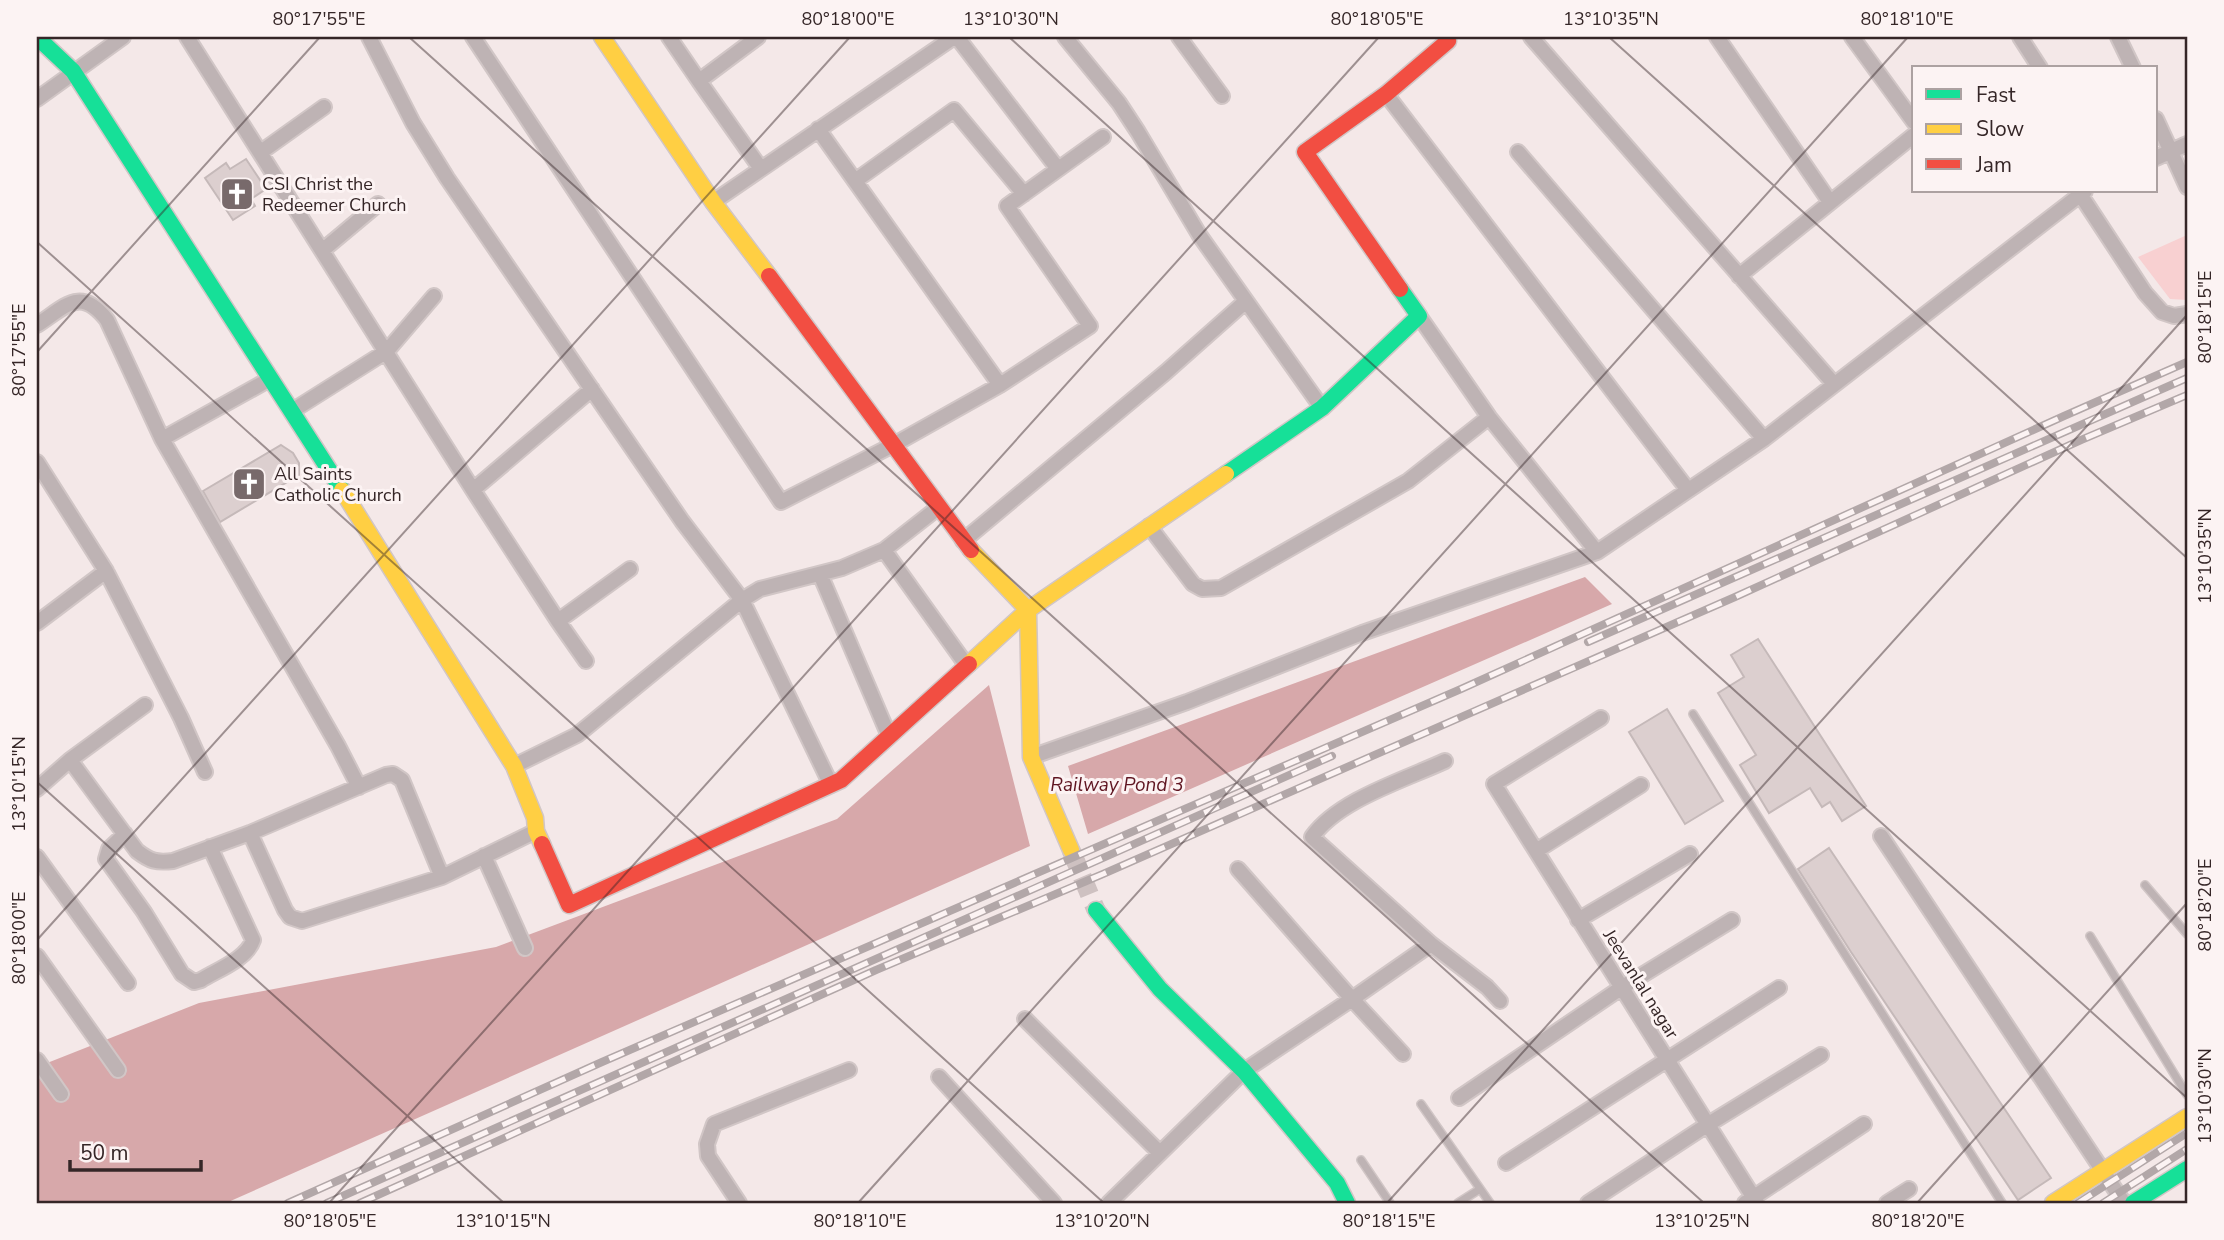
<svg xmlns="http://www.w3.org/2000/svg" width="2224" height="1240" viewBox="0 0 2224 1240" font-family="'Nunito Sans',sans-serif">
	<rect width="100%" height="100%" fill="#f4e8e8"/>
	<!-- green -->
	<path fill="#f8d0d1" d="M2187,235V300L2170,299L2138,257Z"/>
	<!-- water -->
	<path fill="#d7a8aa" d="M1585,577L1612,604L1088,834L1068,766Z
		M989,685L1030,846L226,1203H37V1067L199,1003L496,947L837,819Z"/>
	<!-- building -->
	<path fill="#dccfcf" stroke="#c5b9b9" stroke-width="2" d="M246,159L266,189L251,199L255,206L233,220L205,178L226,163L230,169Z
		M281,445L293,453L299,463V475L220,522L203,491Z
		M1758,639L1866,806L1842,821L1830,802L1822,807L1810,788L1769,813L1740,765L1756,755L1718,693L1744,677L1731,655Z
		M1667,709L1723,801L1685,824L1629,732Z
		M1829,848L2051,1178L2018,1200L1851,952L1798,869Z"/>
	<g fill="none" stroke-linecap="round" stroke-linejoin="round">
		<!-- secondary-tunnel -->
		<path stroke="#cec1c1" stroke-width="19" stroke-dasharray="19 10" stroke-linecap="butt" d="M1071,850L1096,910"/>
		<!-- lane casing -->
		<g stroke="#d1c6c6" stroke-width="10">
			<path id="lane" d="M1693,714L2002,1203
				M2145,885L2187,934
				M2090,936L2187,1095
				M1421,1104L1490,1203
				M1361,1160L1390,1203
				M1458,1203L1480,1189"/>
		</g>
		<!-- street casing -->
		<g stroke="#d1c6c6" stroke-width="18">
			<path id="street" d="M187,37L473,490L558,621L586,661
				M369,37L413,123L447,178L682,521L742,600L831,785
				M473,37L781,502L895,444L1000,385L1090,326L1007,206L1103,137
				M669,37L699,81L758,37
				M957,37L1058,169
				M1065,37L1119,103L1138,132L1200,236L1322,408
				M1179,37L1222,96
				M1531,37L1834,384
				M1717,37L1830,202
				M1852,37L1914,122
				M2020,37L2040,68
				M2118,37L2133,68
				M699,81L761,169
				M1386,94L1688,490
				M37,99L123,37
				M2156,119L2187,187
				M818,129L1000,385
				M261,152L324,107
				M1518,152L1764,439
				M2156,158L2187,144
				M855,181L954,110L1024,194
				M2078,191L2145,293L2162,312L2174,316L2187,314
				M713,202L954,37
				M323,250L378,204
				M1739,276L1914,135
				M1419,316L1489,417L1597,552
				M37,325C66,306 80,286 107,320L162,439L338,746L359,787
				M292,411L387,351L434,296
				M162,439L270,379
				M37,462L106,571L181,718L205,772
				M473,490L592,389
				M1149,526L1193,584L1202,589L1221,588L1408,481L1489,417
				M963,541L1166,372L1246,301
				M884,550L967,666
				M820,574L889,736
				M558,621L630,569
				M37,623L106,571
				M1601,718L1494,784L1757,1203
				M1031,757L1187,702L1362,633L1597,552L1764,439L2085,191
				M70,760L137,851C150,861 156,863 173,861L250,833L386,775L393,774L402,780L442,877
				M1445,761C1404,780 1338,800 1312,837L1431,944L1487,987L1500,1001
				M514,766L577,735L742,600L760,589L842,568L884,550L939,507
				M37,789L70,760L145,705
				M250,833L285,910L290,917L302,921L442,877L536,831
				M125,834L109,849L106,859L144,912L182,974L194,982L201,980C217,970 247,959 253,940L210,847
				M1881,836L2124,1203
				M1536,851L1641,785
				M484,856L525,948
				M37,857L128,983
				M1578,920L1690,854
				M37,956L118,1070
				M1025,1019L1160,1153
				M1403,1054L1352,999L1431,944
				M37,1060L61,1094
				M939,1077L1054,1203
				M1459,1098L1621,988L1732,920
				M1506,1163L1779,988
				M739,1203L708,1156L707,1144L714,1124L849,1070
				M1109,1203L1244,1071L1352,999L1238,869
				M1588,1203L1707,1125L1821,1055
				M1745,1203L1864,1124
				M1887,1203L1909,1189"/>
		</g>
		<!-- fast casing -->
		<g stroke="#d1c6c6" stroke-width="19">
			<path id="fast" d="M37,37L73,71L342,490
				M1226,474L1322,408L1419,316L1400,289
				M1096,910L1160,989L1244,1071L1337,1183L1347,1203
				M2133,1203L2187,1169"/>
		</g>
		<!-- slow casing -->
		<g stroke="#d1c6c6" stroke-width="19">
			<path id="slow" d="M602,37L713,202L769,276
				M342,490L514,766L535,818L536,831L542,844
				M971,550L1028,610L1031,757L1071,850
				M969,664L1028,610L1226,474
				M2053,1203L2187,1117"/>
		</g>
		<!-- jam casing -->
		<g stroke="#d1c6c6" stroke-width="19">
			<path id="jam" d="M769,276L971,550
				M1400,289L1305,152L1386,94L1448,41L1446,37
				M542,844L569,905L841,780L969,664"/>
		</g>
		<!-- lane -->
		<use href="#lane" stroke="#beb3b4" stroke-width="7"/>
		<!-- street -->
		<use href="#street" stroke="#beb3b4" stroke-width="14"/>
		<!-- fast -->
		<use href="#fast" stroke="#16e098" stroke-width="16"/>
		<!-- slow -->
		<use href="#slow" stroke="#ffcf43" stroke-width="16"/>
		<!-- jam -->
		<use href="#jam" stroke="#f24e42" stroke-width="16"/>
		<!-- rail casing -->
		<g stroke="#b2a7a8" stroke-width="8">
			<path id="rail" d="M1588,642L2187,378
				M288,1203L602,1062L1461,689L2064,416L2187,362
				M327,1203L1332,756
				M360,1203L876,970L1103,874L1735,597L2081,440L2187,395
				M2078,1203L2187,1133
				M2103,1203L2187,1149"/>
		</g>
		<!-- rail -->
		<use href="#rail" stroke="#fcf3f3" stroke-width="5" stroke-dasharray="16" stroke-linecap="butt"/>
	</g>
	<!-- ticks -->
	<path fill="none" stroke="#352627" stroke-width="2" stroke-opacity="0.45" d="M409,37L1704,1203M1009,37L2187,1098M1609,37L2187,558M37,242L1104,1203M37,352L320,37M37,782L504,1203M37,940L850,37M329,1203L1379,37M858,1203L1908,37M1387,1203L2187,315M1917,1203L2187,903"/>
	<!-- icons -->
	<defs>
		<g id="church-square" transform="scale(1.75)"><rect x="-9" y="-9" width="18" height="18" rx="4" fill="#786a6b" stroke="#fcf3f3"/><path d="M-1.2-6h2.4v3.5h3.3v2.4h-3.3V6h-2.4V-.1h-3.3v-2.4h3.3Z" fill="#fff"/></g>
	</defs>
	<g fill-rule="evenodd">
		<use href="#church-square" x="237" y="194"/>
		<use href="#church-square" x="249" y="484"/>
	</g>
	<g text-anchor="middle" stroke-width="6" stroke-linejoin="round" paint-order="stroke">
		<!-- poi labels -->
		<g font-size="18" fill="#352627" stroke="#fcf3f3" text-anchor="start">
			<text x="262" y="190">CSI Christ the<tspan x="262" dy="21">Redeemer Church</tspan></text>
			<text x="274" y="480">All Saints<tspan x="274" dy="21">Catholic Church</tspan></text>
		</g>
		<!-- street labels -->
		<g font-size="18" fill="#352627" stroke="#fcf3f3">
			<text transform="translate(1641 984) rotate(58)" y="6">Jeevanlal nagar</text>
		</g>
		<!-- water labels -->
		<g font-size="19" font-style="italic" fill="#5f1521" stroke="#fcf3f3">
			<text x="1117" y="791">Railway Pond 3</text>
		</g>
	</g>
	<!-- border -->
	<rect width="2224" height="1240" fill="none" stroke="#fcf3f3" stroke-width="77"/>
	<!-- legend -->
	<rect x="1912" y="66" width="245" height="126" fill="#fcf3f3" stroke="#aca1a1" stroke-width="2"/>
	<rect x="1926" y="89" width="35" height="10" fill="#16e098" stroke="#aca1a1" stroke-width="2"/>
	<text x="1976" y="102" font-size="21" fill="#352627">Fast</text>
	<rect x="1926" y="124" width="35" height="10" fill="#ffcf43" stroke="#aca1a1" stroke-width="2"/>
	<text x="1976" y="136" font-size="21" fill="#352627">Slow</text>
	<rect x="1926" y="159" width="35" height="10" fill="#f24e42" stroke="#aca1a1" stroke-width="2"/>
	<text x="1976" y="172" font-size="21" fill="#352627">Jam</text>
	<!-- scale -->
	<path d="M70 1160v10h131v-10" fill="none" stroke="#352627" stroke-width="3.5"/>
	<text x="80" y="1160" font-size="21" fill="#352627" stroke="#fcf3f3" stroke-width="5" paint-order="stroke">50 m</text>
	<rect x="38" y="38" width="2148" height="1164" fill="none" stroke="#352627" stroke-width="2.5"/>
	<g font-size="18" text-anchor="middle" fill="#352627">
		<text x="319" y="25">80°17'55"E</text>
		<text x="848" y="25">80°18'00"E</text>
		<text x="1011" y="25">13°10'30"N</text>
		<text x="1377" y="25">80°18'05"E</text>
		<text x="1611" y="25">13°10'35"N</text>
		<text x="1907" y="25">80°18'10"E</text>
		<text transform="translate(2205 317) rotate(-90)" y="6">80°18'15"E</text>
		<text transform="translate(19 350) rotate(-90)" y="6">80°17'55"E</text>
		<text transform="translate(2205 556) rotate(-90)" y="6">13°10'35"N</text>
		<text transform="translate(19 784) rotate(-90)" y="6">13°10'15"N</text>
		<text transform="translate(2205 905) rotate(-90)" y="6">80°18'20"E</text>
		<text transform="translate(19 938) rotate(-90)" y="6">80°18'00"E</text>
		<text transform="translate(2205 1096) rotate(-90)" y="6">13°10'30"N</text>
		<text x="330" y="1227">80°18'05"E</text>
		<text x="503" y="1227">13°10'15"N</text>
		<text x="860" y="1227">80°18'10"E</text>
		<text x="1102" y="1227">13°10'20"N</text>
		<text x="1389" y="1227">80°18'15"E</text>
		<text x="1702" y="1227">13°10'25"N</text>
		<text x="1918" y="1227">80°18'20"E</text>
	</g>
</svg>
